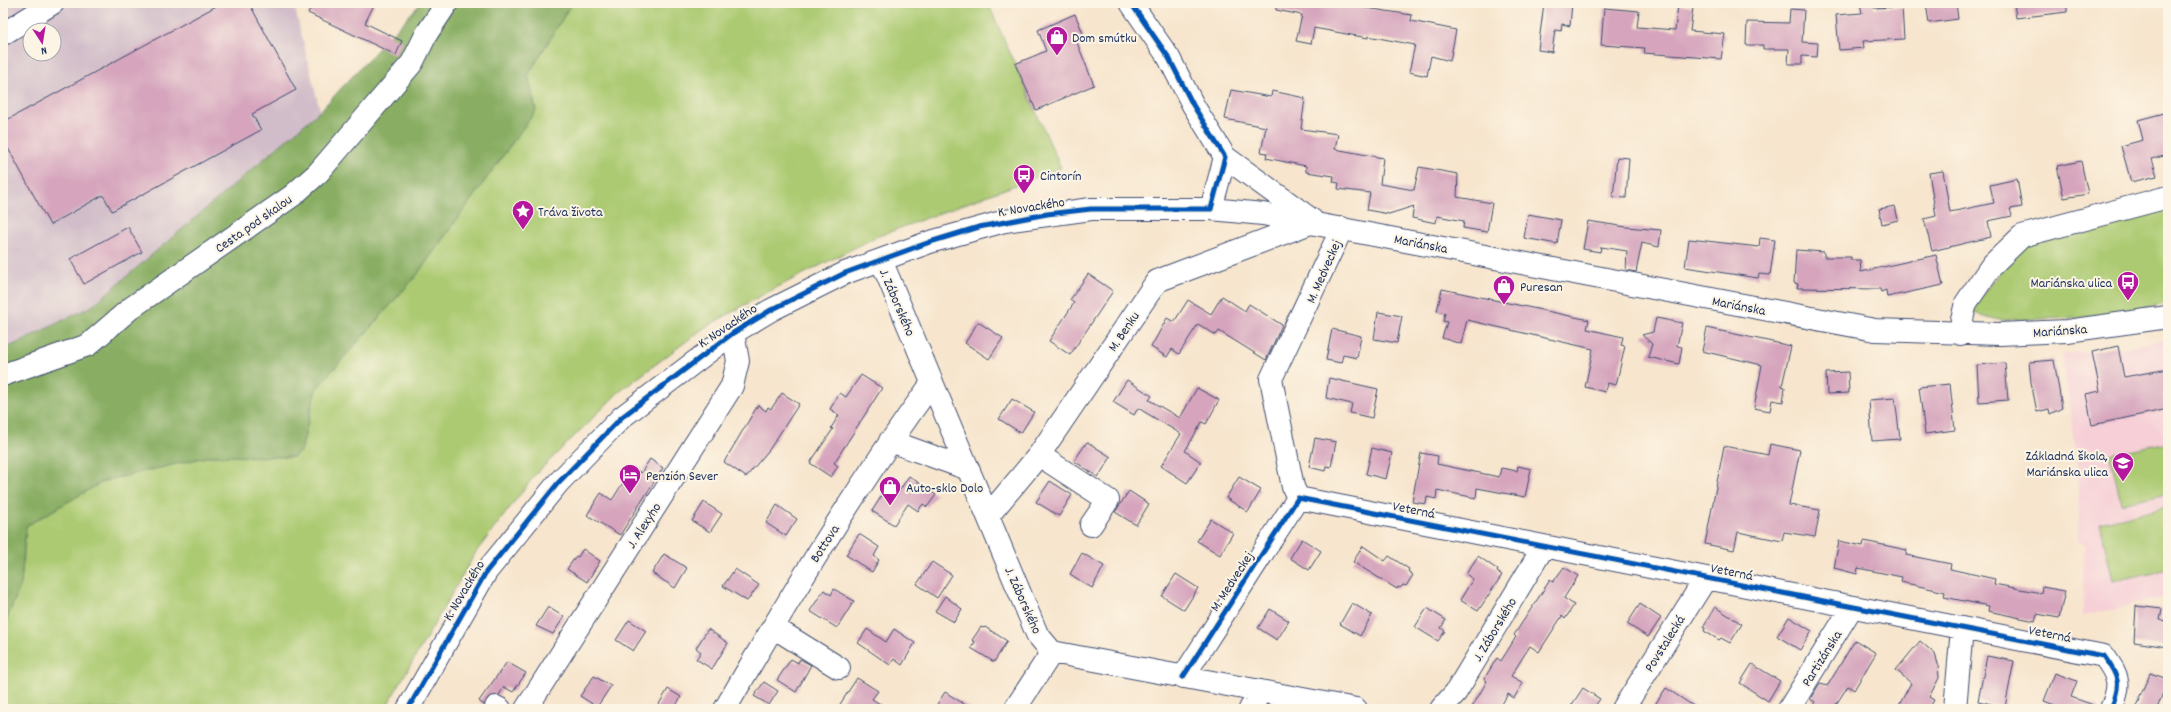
<svg xmlns="http://www.w3.org/2000/svg" width="2171" height="712" viewBox="0 0 2171 712" font-family="Dekko,sans-serif">
	<rect width="100%" height="100%" fill="#fcf5e5"/>
	<filter id="ink" filterUnits="userSpaceOnUse"><feTurbulence type="fractalNoise" baseFrequency=".025" numOctaves="2"/><feDisplacementMap in="SourceGraphic" scale="8" xChannelSelector="R" yChannelSelector="G"/><feConvolveMatrix kernelMatrix="1 2 1 2 8 2 1 2 1" color-interpolation-filters="sRGB"/></filter>
	<filter id="wash" filterUnits="userSpaceOnUse"><feTurbulence type="fractalNoise" baseFrequency=".012" numOctaves="4" result="noise"/><feDisplacementMap in="SourceGraphic" scale="16" xChannelSelector="R" yChannelSelector="G"/><feGaussianBlur stdDeviation="0.9" result="paint"/><feColorMatrix in="noise" values="0 0 0 0 0 0 0 0 0 0 0 0 0 0 0 0 0 1.4 0 .05"/><feComposite in="paint" operator="in"/></filter>
	<g filter="url(#wash)">
		<rect width="100%" height="100%" fill="#f7e5cd"/>
		<!-- built -->
		<path fill="#f6cfd7" d="M2168,339V596L2083,616L2084,544L2077,542L2079,517L2076,450L2062,354L2092,352L2118,346L2119,349Z"/>
		<!-- industrial -->
		<path fill="#d1bdc9" fill-rule="evenodd" d="M3,3H298L295,8L320,111L92,306L3,350ZM30,30H54V54H30Z"/>
		<!-- green -->
		<path fill="#acca72" stroke="#647c68" d="M572,3H988L1061,168L876,237L764,294L704,328L619,392L535,475L476,552L385,709H3V628L21,584L26,526L104,481L210,456L293,457L301,451L316,389L416,276L536,110L528,75Z
			M2168,204V304L2079,318L1999,320L1970,312L2021,243Z
			M2168,442V493L2121,503L2110,454Z
			M2168,507V569L2113,581L2100,523Z"/>
		<!-- forest -->
		<path fill="#89ae64" stroke="#526e61" d="M421,3H572L528,75L536,110L416,276L316,389L301,451L293,457L210,456L104,481L26,526L21,584L3,628V350L92,306L320,111Z"/>
		<g id="blocks">
			<!-- building -->
			<path fill="#d6a5bd" d="M222,3H249L296,90L252,114L261,130L112,211L103,195L50,225L3,139V122Z
				M313,3H322L331,7L333,3H375L365,23L402,41L396,55L308,13Z
				M1276,3H1353V6L1412,15L1411,21L1456,30L1450,61L1431,56L1427,76L1409,72L1415,45L1368,36V38L1314,28L1311,44L1296,41L1302,15L1276,10Z
				M1544,3H1572L1570,26L1562,24L1561,31L1555,30L1552,52L1538,50Z
				M1860,3H1873L1874,8L1902,7L1904,39L1863,41L1864,48L1839,50L1836,15L1862,13Z
				M1926,3H1956L1958,19L1929,23Z
				M2014,3H2067V12L2016,18Z
				M1678,5L1693,7L1690,31L1725,34L1721,59L1644,53L1645,48L1601,45L1604,8L1639,11L1637,27L1675,30Z
				M1790,9L1804,10L1802,42L1818,43L1817,57L1802,56V64H1788L1789,49H1763V45H1746L1747,22L1789,23Z
				M1075,14L1084,36L1076,40L1094,85L1036,110L1015,64L1046,51L1038,30Z
				M1231,90L1271,97L1272,91L1305,98L1301,129L1338,134L1335,149L1383,158L1380,184L1414,190L1419,167L1458,174L1457,197L1492,203L1487,232L1463,228L1464,221L1437,216L1436,223L1412,218L1414,206L1389,214L1367,210L1370,193L1338,189L1339,183L1333,182L1334,176L1306,172V166L1266,158L1267,153L1261,152L1266,127L1225,119Z
				M2168,112V155L2152,159L2157,176L2131,182L2121,146L2143,140L2138,120Z
				M1617,157L1629,158L1626,198L1613,197Z
				M2081,161L2088,194L2064,198L2057,166Z
				M1943,171L1950,212L1994,203L1990,185L2017,179L2022,207L2010,209L2012,216L1988,221L1991,237L1932,251L1924,219L1936,216L1929,173Z
				M1895,206L1898,220L1882,224L1879,209Z
				M1528,214L1561,220L1557,244L1524,238Z
				M1588,221L1626,227L1661,230L1659,247L1642,243L1636,272L1626,270L1627,251L1601,247L1600,252L1583,249Z
				M128,227L142,252L84,284L70,259Z
				M1760,238L1775,240L1770,275L1759,274L1758,278L1685,267L1689,239L1759,247Z
				M1796,250L1824,252V257H1851V260H1860L1861,272L1936,255L1943,285L1887,297L1886,290L1881,292L1880,289L1797,288L1798,284L1794,283Z
				M1088,274L1113,291L1070,355L1049,341L1074,303L1070,300Z
				M1442,289L1589,320L1587,329L1623,337L1621,345L1625,346L1616,385L1607,383L1605,392L1585,387L1593,349L1467,320L1461,344L1442,338L1447,322L1443,321L1445,313L1437,311Z
				M1222,296L1245,311L1249,304L1282,325L1266,360L1219,331L1216,335L1198,324L1179,354L1172,349L1167,357L1151,347L1167,318L1174,322L1188,300L1211,314Z
				M1378,312L1402,316L1397,343L1374,339Z
				M1656,318L1682,323L1677,346L1682,347L1679,364L1648,357L1652,344L1642,335L1653,332Z
				M978,322L1003,338L989,359L965,343Z
				M1707,328L1791,346L1782,386L1785,387L1783,402L1772,400L1770,411L1754,408L1762,365L1702,351Z
				M1332,329L1361,336L1357,358L1343,355L1341,363L1326,360Z
				M2118,346L2124,377L2168,369V409L2092,425L2086,394L2100,391L2092,352Z
				M2054,360L2062,408L2050,414L2049,409L2037,412L2031,382L2029,362Z
				M2005,363L2008,400L1979,402L1977,365Z
				M1848,372L1849,393L1827,394L1826,373Z
				M861,375L882,388L834,463L838,466L831,477L810,463L833,429L831,428L839,415L830,409L840,393L846,397Z
				M1329,378L1378,389L1372,418L1350,413L1352,404L1326,398Z
				M1127,380L1152,396L1149,400L1180,418L1197,388L1219,400L1206,424L1202,422L1185,451L1201,462L1187,483L1161,466L1181,434L1138,408L1134,415L1113,402Z
				M1950,384L1955,430L1925,434L1919,387Z
				M782,393L799,404L769,450L746,477L724,462L758,405L766,411L768,407L771,409Z
				M1895,398L1900,439L1872,441L1869,400Z
				M1012,399L1034,412L1021,433L999,419Z
				M1315,438L1336,442L1331,467L1326,466L1325,471L1309,467Z
				M1087,442L1111,457L1098,477L1074,461Z
				M1770,444L1800,450L1789,505L1820,510L1815,537L1784,532L1782,541L1738,532L1734,550L1705,544L1724,446L1768,455Z
				M1372,448L1392,453L1386,479L1366,474Z
				M1421,453L1438,456L1437,464L1499,477L1501,468L1517,471L1518,466L1531,469L1525,497L1477,488L1476,498L1437,490L1436,499L1427,497L1426,504L1412,502Z
				M650,459L663,468L620,535L587,515L601,493L612,500L633,467L641,473Z
				M909,476L936,495L927,507L923,504L918,511L908,504L894,525L872,511L886,489L896,496Z
				M1239,477L1261,490L1248,512L1226,498Z
				M1050,481L1072,495L1059,516L1036,502Z
				M1129,491L1149,504L1136,525L1115,512Z
				M704,502L722,514L710,532L692,521Z
				M777,505L797,519L786,536L766,523Z
				M1211,519L1233,533L1220,555L1197,541Z
				M859,534L879,547L874,556L879,560L872,572L846,555Z
				M1302,539L1321,551L1309,570L1290,558Z
				M1839,541L1863,546L1864,541L1907,550L1906,555L1951,564L1950,569L1995,579L1994,584L2041,593L2042,587L2065,591L2059,618L2037,614L2035,621L1988,611L1989,606L1944,597L1945,592L1901,582L1902,577L1858,568L1857,574L1834,568Z
				M1363,546L1385,561L1389,556L1409,569L1408,571L1413,575L1406,586L1403,585L1400,588L1398,587L1397,589L1353,562Z
				M583,549L600,561L587,582L567,569L576,556L578,557Z
				M1082,553L1104,566L1092,588L1070,574Z
				M664,554L687,568L675,588L652,573Z
				M1478,556L1498,570L1497,572L1502,575L1478,611L1460,600L1473,579L1466,574Z
				M932,562L952,575L937,598L917,584Z
				M1564,567L1578,576L1564,598L1574,605L1565,619L1562,616L1539,652L1530,646L1511,676L1523,683L1514,698L1508,694L1499,709H1471L1487,681L1484,679L1497,658L1501,661L1516,637L1514,635L1550,580L1553,582Z
				M735,569L759,585L747,601L723,586Z
				M1176,574L1198,588L1184,610L1162,596Z
				M834,589L854,601L837,628L810,611L824,590L831,595Z
				M945,596L962,609L954,622L935,611Z
				M1352,603L1372,615L1360,636L1340,624Z
				M1640,604L1661,618L1648,637L1627,624Z
				M2136,606L2162,609L2160,620L2168,621V647L2134,642Z
				M548,607L564,617L553,634L536,626Z
				M1715,607L1742,624L1730,643L1721,638L1719,640L1704,631L1705,628L1703,627Z
				M1427,608L1446,620L1441,628L1445,631L1438,641L1415,627Z
				M1270,609L1289,621L1277,640L1258,628Z
				M1789,617L1812,631L1800,650L1777,636Z
				M629,620L646,631L633,651L616,640Z
				M981,627L984,628L985,627L1007,641L994,662L971,648L975,642L972,640Z
				M708,629L728,643L712,669L696,659L701,652L696,648Z
				M867,629L886,642L894,629L915,643L902,665L894,659L890,665L858,643Z
				M1855,640L1876,653L1854,690L1848,686L1833,709H1810L1815,702L1810,699L1820,683L1828,685Z
				M1920,641L1935,654L1938,664L1939,678L1929,697L1934,700L1929,709H1897L1911,683L1896,670Z
				M1987,656L2014,661L2005,707L1978,701Z
				M791,659L798,663L800,659L811,665L796,692L777,680Z
				M507,662L526,673L513,692L504,687L499,695L489,697L484,705L479,701Z
				M1752,664L1780,681L1768,701L1740,683Z
				M2055,673L2077,681L2071,697L2099,707V709H2065L2044,701Z
				M2150,673L2168,679L2157,709H2136L2140,699L2139,698Z
				M594,676L611,686L597,707L580,696Z
				M857,678L878,691L872,699L888,709H837Z
				M764,682L778,691L769,705L754,696Z
				M1583,688L1600,699L1593,709H1569Z
				M1666,688L1698,709H1652Z
				M668,689L681,697L674,709H656Z
				M945,692L972,709H934Z"/>
		</g>
	</g>
	<g filter="url(#ink)">
		<use href="#blocks" fill-opacity="0" stroke="#3c4a6f" stroke-width="1"/>
		<g fill="none" stroke-linecap="round" stroke-linejoin="round">
			<!-- minor casing -->
			<g stroke="#3c4a6f" stroke-width="24">
				<path id="minor" d="M1131,3L1169,58L1193,105L1225,157L1211,209
					M3,34L53,3
					M1225,157L1312,220
					M881,260L1037,634L1052,652L1356,709
					M1961,334L1962,319L1966,303L1992,265L2022,236L2168,197
					M3,375L88,345L131,308L292,196L318,173L412,63L427,33L447,3
					M890,441L968,469
					M1039,455L1108,500L1091,525
					M1298,498L2104,656C2120,678 2121,684 2111,709
					M1298,498L1293,487L1271,379L1342,228
					M988,516L1039,455L1157,281L1313,222
					M773,627L839,668
					M1183,677L1298,498
					M496,707L500,709
					M408,709L486,572L558,483L622,417L733,333L771,310L845,273L930,242L1005,221L1091,209H1211L1263,214L1875,330L2000,334L2067,331L2168,317
					M526,709L732,386L738,361L733,333
					M725,709C790,597 856,487 932,383
					M1015,709L1052,652
					M1250,709L1261,691
					M1441,709L1456,692L1544,546
					M1623,709L1706,578
					M1789,709L1852,607
					M1955,709L1962,628"/>
			</g>
			<!-- minor -->
			<use href="#minor" stroke="#fff" stroke-width="22"/>
			<!-- cycleway casing -->
			<g stroke="#fcf5e5" stroke-width="8">
				<path id="cycleway" d="M1183,677L1298,498L2104,656C2120,678 2121,684 2111,709
					M408,709L486,572L558,483L622,417L733,333L771,310L845,273L930,242L979,227L1047,214L1091,209H1211L1225,157L1193,105L1169,58L1131,3"/>
			</g>
			<!-- cycleway -->
			<use href="#cycleway" stroke="#0057b8" stroke-width="5"/>
		</g>
	</g>
	<!-- icons -->
	<defs>
		<g id="shop-pin" transform="scale(1.15)"><path d="M0 17L-7.5 6A9.5 9.5 0 1 1 7.5 6Z" fill="#b5179e" stroke="#fcf5e5"/><path d="M-5-2.5h2.3a2.7 3.5 0 0 1 5.4 0H5L5.5 6h-11ZM-1.5-2.5h3a1.5 2.3 0 0 0-3 0Z" fill="#fff"/></g>
		<g id="bus-pin" transform="scale(1.15)"><path d="M0 17L-7.5 6A9.5 9.5 0 1 1 7.5 6Z" fill="#b5179e" stroke="#fcf5e5"/><path d="M-5-6H5V4H4V6H2V4H-2V6H-4V4H-5ZM-3.5-4V0h7V-4ZM-3.5 1.2v1.5H-2V1.2ZM2 1.2v1.5H3.5V1.2Z" fill="#fff"/></g>
		<g id="sight-pin" transform="scale(1.15)"><path d="M0 17L-7.5 6A9.5 9.5 0 1 1 7.5 6Z" fill="#b5179e" stroke="#fcf5e5"/><path d="M0-6L1.8-2.2L6-1.7L2.9 1.2L3.7 5.4L0 3.3L-3.7 5.4L-2.9 1.2L-6-1.7L-1.8-2.2Z" fill="#fff"/></g>
		<g id="school-pin" transform="scale(1.15)"><path d="M0 17L-7.5 6A9.5 9.5 0 1 1 7.5 6Z" fill="#b5179e" stroke="#fcf5e5"/><path d="M0-5L7-2L0 1L-7-2ZM-4 1L0 2.5L4 1V4Q0 6-4 4Z" fill="#fff"/></g>
		<g id="hotel-pin" transform="scale(1.15)"><path d="M0 17L-7.5 6A9.5 9.5 0 1 1 7.5 6Z" fill="#b5179e" stroke="#fcf5e5"/><path d="M-6-4.5h1.5V1H6V5H4.5V3h-9V5H-6ZM-4 0a1.8 1.8 0 1 1 3.6 0ZM.5 0V-2.5h3Q6-2.5 6 0Z" fill="#fff"/></g>
	</defs>
	<g fill-rule="evenodd">
		<use href="#shop-pin" x="1057" y="37"/>
		<use href="#bus-pin" x="1024" y="175"/>
		<use href="#sight-pin" x="523" y="211"/>
		<use href="#bus-pin" x="2128" y="282"/>
		<use href="#shop-pin" x="1504" y="286"/>
		<use href="#school-pin" x="2123" y="463"/>
		<use href="#hotel-pin" x="630" y="475"/>
		<use href="#shop-pin" x="890" y="487"/>
	</g>
	<g text-anchor="middle" stroke-width="4" stroke-linejoin="round" paint-order="stroke">
		<!-- poi labels -->
		<g font-size="14" fill="#1b2f5e" stroke="#fcf5e5" text-anchor="start">
			<text x="1072" y="42">Dom smútku</text>
			<text x="1040" y="180">Cintorín</text>
			<text x="538" y="216">Tráva života</text>
			<text x="2112" y="287" text-anchor="end">Mariánska ulica</text>
			<text x="1520" y="291">Puresan</text>
			<text x="2108" y="460" text-anchor="end">Základná škola,<tspan x="2108" dy="16">Mariánska ulica</tspan></text>
			<text x="646" y="480">Penzión Sever</text>
			<text x="906" y="492">Auto-sklo Dolo</text>
		</g>
		<!-- street labels -->
		<g font-size="14" fill="#1b2f5e" stroke="#fcf5e5">
			<text transform="translate(1031 206) rotate(-9)" y="5">K. Novackého</text>
			<text transform="translate(253 223) rotate(-35)" y="5">Cesta pod skalou</text>
			<text transform="translate(1421 243) rotate(11)" y="5">Mariánska</text>
			<text transform="translate(1323 271) rotate(-66)" y="5">M. Medveckej</text>
			<text transform="translate(898 302) rotate(67)" y="5">J. Záborského</text>
			<text transform="translate(1739 305) rotate(11)" y="5">Mariánska</text>
			<text transform="translate(727 325) rotate(-34)" y="5">K. Novackého</text>
			<text transform="translate(2060 330) rotate(-4)" y="5">Mariánska</text>
			<text transform="translate(1123 331) rotate(-56)" y="5">M. Benku</text>
			<text transform="translate(1414 509) rotate(11)" y="5">Veterná</text>
			<text transform="translate(643 525) rotate(-57)" y="5">J. Alexyho</text>
			<text transform="translate(824 543) rotate(-57)" y="5">Bottova</text>
			<text transform="translate(1732 571) rotate(11)" y="5">Veterná</text>
			<text transform="translate(1231 581) rotate(-57)" y="5">M. Medveckej</text>
			<text transform="translate(463 590) rotate(-59)" y="5">K. Novackého</text>
			<text transform="translate(1024 600) rotate(66)" y="5">J. Záborského</text>
			<text transform="translate(1494 629) rotate(-59)" y="5">J. Záborského</text>
			<text transform="translate(2050 633) rotate(11)" y="5">Veterná</text>
			<text transform="translate(1664 643) rotate(-58)" y="5">Povstalecká</text>
			<text transform="translate(1821 658) rotate(-58)" y="5">Partizánska</text>
		</g>
	</g>
	<!-- margin -->
	<rect width="2171" height="712" fill="none" stroke="#fcf5e5" stroke-width="16"/>
	<!-- north arrow -->
	<g transform="translate(42 42) rotate(168)"><circle r="19" fill="#fcf5e5" stroke="#a2a6af"/>
	<path d="M0-3L7 15L0 10L-7 15Z" fill="#b5179e"/>
	<text y="-6" font-size="11" font-weight="bold" text-anchor="middle" fill="#1b2f5e">N</text>
	</g>
</svg>
